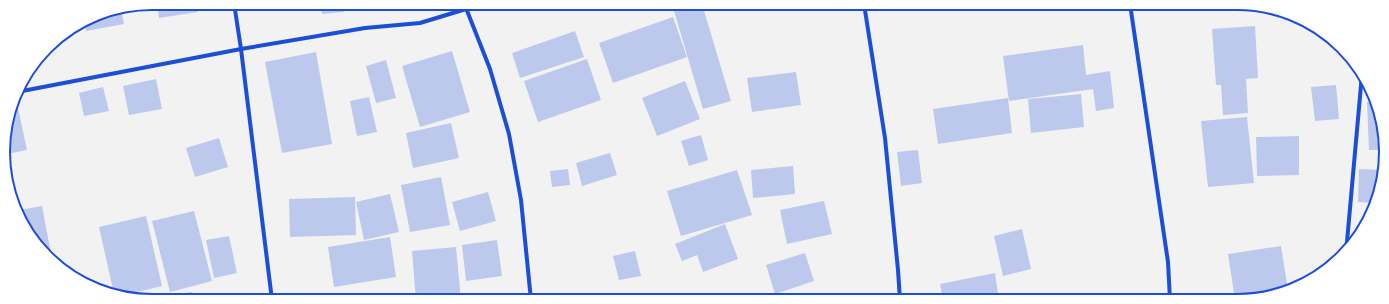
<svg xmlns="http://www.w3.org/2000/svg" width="1389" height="304" viewBox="0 0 1389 304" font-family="Manrope,sans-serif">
	<rect width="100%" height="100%" fill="#f2f2f2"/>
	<!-- building -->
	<path fill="#bdc9ec" d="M157,3H197L198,12L159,18Z
		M321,3H342L344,12L322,14Z
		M545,3H567V4L546,7Z
		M672,4H702L731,101L703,109Z
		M121,9L124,24L86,31L84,21L95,14Z
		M673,17L687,57L613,83L599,43Z
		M1255,26L1258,78L1246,79L1248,113L1223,115L1221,85H1216L1212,29Z
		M575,31L584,57L520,78L512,53Z
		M1083,45L1086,75L1110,71L1114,108L1096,111L1093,89L1009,101L1003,56Z
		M452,51L470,112L420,127L402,66Z
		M316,52L332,144L282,153L265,62Z
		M587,59L601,100L538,122L524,81Z
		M386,60L396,98L376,103L366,66Z
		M796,72L801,105L752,112L747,78Z
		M156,79L162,109L129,115L123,86Z
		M685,81L700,119L657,136L642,98Z
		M1336,85L1339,119L1315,121L1311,87Z
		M103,87L109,111L84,116L79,93Z
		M1081,94L1084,127L1031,133L1028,99Z
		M369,97L377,132L357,136L350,101Z
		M1008,98L1012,133L938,144L933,109Z
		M1367,102H1375L1381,114L1383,150H1369Z
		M18,108L27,150L7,154L4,139L12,109Z
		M1247,117L1254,183L1208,187L1201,121Z
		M451,123L459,158L413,168L406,133Z
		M701,135L708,160L689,166L681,141Z
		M1299,136V175L1257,176L1256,137Z
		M219,138L228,167L195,177L186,148Z
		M918,150L922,183L901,186L897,152Z
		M610,153L617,175L582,186L576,163Z
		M793,166L795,194L753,198L751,170Z
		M568,169L570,185L552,187L550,171Z
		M1359,169L1385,170L1375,203L1358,202Z
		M737,170L752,215L681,236L667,191Z
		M441,177L450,225L410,232L401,185Z
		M488,192L496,221L460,231L452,202Z
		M390,194L399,232L364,240L356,202Z
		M355,197L356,235L290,237L289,199Z
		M824,201L832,234L787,244L780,210Z
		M42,206L52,259L34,243L22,219L20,210Z
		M194,211L212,281L170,292L152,221Z
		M146,216L162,286L121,296L114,294L99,227Z
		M725,224L738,259L703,272L697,255L682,261L675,244Z
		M1022,229L1031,269L1003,276L994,236Z
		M229,236L237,273L214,278L206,240Z
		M390,237L396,277L334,287L328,247Z
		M497,240L502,276L466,281L462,245Z
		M1281,246L1288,290L1256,300H1235L1228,254Z
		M456,247L461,300H416L412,251Z
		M635,251L641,276L619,280L613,256Z
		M805,253L814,281L775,294L766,265Z
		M995,273L999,300H943L940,284Z
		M192,292V300H169V295Z
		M161,294L162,300H141V299Z"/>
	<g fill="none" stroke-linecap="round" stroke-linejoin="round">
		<!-- minor -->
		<path stroke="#1d4ed8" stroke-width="4" d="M234,3L241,49L272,300
			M464,3L490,69L509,134L521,200L531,300
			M864,4L885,138L898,270L900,300
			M1130,4L1168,262L1170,300
			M17,92L241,49L365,28L420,23L466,9L473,3
			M1346,253L1362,74"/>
	</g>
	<!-- crop -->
	<path d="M0 0H1389V304H0ZM152 10H1237A142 142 0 0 1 1379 152V152A142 142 0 0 1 1237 294H152A142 142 0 0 1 10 152V152A142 142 0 0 1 152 10Z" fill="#fff" fill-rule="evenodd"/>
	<path fill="none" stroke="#1d4ed8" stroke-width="2" d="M152 10H1237A142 142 0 0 1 1379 152V152A142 142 0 0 1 1237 294H152A142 142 0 0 1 10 152V152A142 142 0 0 1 152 10Z"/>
</svg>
